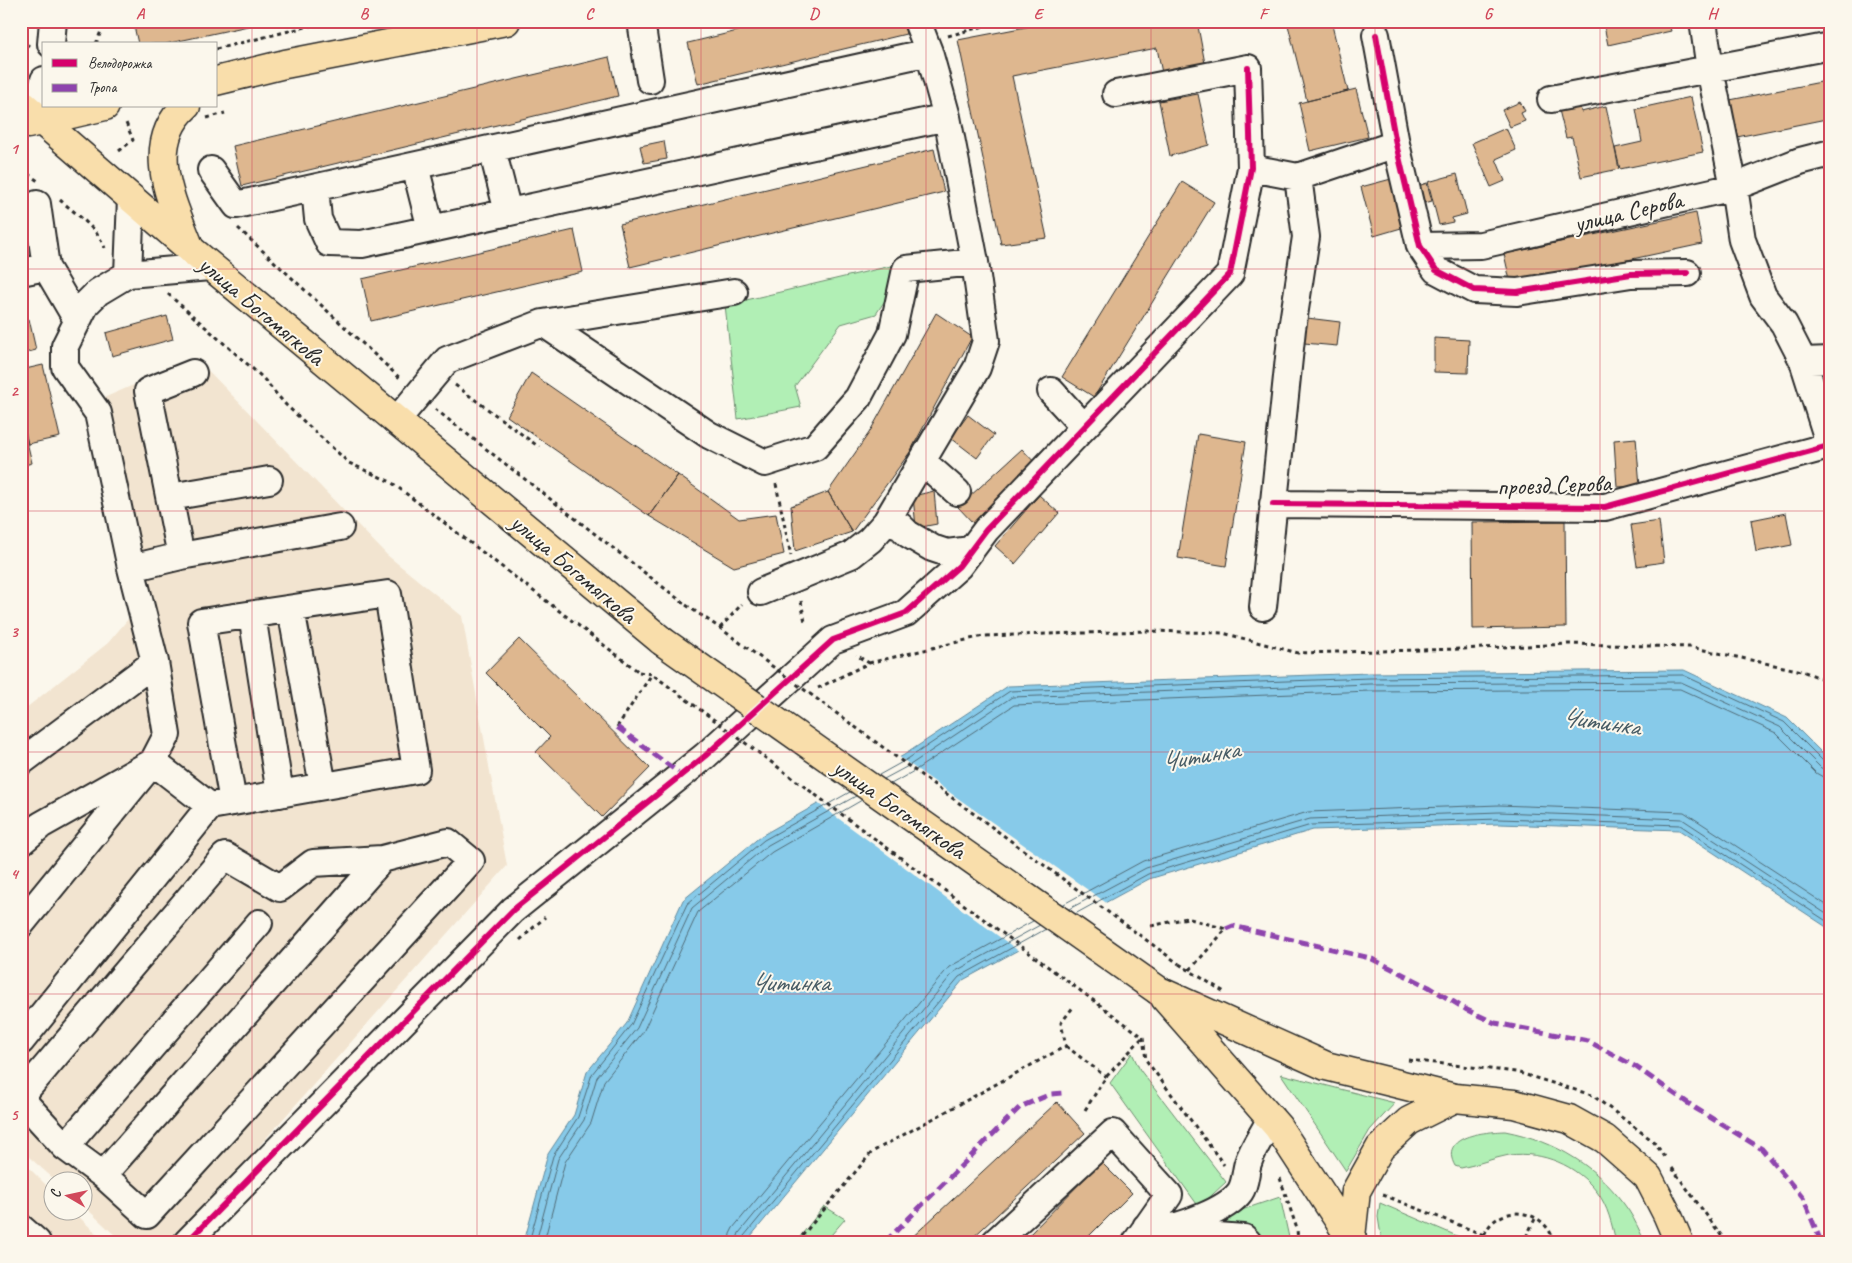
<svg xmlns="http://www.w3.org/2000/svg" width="1852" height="1263" viewBox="0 0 1852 1263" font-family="Caveat,sans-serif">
	<rect width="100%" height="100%" fill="#fbf7ec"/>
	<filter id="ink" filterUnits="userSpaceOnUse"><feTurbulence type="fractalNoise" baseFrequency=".02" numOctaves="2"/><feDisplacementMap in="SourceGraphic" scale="10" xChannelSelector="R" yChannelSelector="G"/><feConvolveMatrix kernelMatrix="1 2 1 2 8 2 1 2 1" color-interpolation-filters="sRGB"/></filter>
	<g filter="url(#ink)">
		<!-- built -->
		<path fill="#f2e4d0" d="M196,358L387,555L462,616L507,866L174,1242H122L83,1205L82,1180H55L21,1150V712L108,643L129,618L85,406Z
			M21,1160L52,1191V1210L73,1211L105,1242H21Z"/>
		<!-- green -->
		<path fill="#b1efb5" stroke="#6e8d70" d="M895,265L899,279L876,314L841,324L795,386L801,407L738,419L725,305Z
			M1132,1053L1140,1070L1226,1182L1199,1207L1110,1083Z
			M1281,1074L1395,1103L1370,1130L1346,1171Z
			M1505,1131C1556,1141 1599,1167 1629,1211C1635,1220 1640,1232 1645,1242H1616C1612,1225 1608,1206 1597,1192C1576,1165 1543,1151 1509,1155C1493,1158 1477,1165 1461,1168L1455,1166C1438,1135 1485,1132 1505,1131Z
			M1280,1197L1290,1242H1256L1250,1232L1212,1220Z
			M1380,1203L1471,1242H1382L1378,1217Z
			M824,1206L845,1219L825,1242H796Z"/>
		<!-- water -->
		<path fill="#87cae9" stroke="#628a9d" d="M1684,670L1787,718L1831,762V930L1679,830L1499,824L1313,830L1149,879L963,980L746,1242H524L548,1154L574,1115L587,1072L627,1023L683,900L761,836L904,755L1008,686L1370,673Z"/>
		<!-- pier -->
		<path fill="#fbf7ec" d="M898,756L1108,904L1020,952L816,802Z"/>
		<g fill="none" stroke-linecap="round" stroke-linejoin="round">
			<!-- shore -->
			<path stroke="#506b77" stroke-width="1" d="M879,775L906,760L1010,691L1370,678L1683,675L1784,722L1825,763L1831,765
				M884,779L910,765L1012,697L1370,684L1681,682L1780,727L1821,768L1831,771
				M891,784L914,771L1014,705L1370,691L1680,689L1776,733L1816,773L1823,777L1831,778
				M1062,905L1143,861L1308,812L1499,805L1684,812L1831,908
				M1069,909L1146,868L1310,819L1499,812L1682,819L1831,917
				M1075,914L1148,874L1311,825L1499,819L1680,825L1831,924
				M529,1242L553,1156L578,1117L592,1074L631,1025L687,904L764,840L850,792
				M536,1242L558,1159L584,1120L597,1077L637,1028L692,908L768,845L856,796
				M544,1242L565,1162L591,1123L604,1081L643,1032L698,912L772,852L862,800
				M729,1242L730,1234L733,1228L949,967L1033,921
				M736,1242L739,1233L954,972L1040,925
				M743,1242L744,1236L959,977L1046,929"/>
		</g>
		<!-- building -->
		<path fill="#deb78f" stroke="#2b2b2b" d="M133,21H271L165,44H138Z
			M779,21H903L906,34L698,84L688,43Z
			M1057,21H1197L1206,69L1163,78L1157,48L1012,76L1047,238L1001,244L958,40Z
			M1287,21H1331L1348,91L1307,101Z
			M1603,21H1668L1671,31L1608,45Z
			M609,57L618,96L242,186L233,146Z
			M1831,80V118L1737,137L1730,100Z
			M1356,89L1368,137L1310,151L1299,103Z
			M1198,94L1209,145L1170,156L1159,101Z
			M1691,97L1703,152L1620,169L1615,148L1642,142L1636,109Z
			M1520,102L1525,111L1521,113L1525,121L1510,127L1502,110Z
			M1580,105L1581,112L1606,106L1619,169L1581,177L1572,137L1566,138L1559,110Z
			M1506,128L1516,150L1496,159L1505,181L1491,187L1472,143Z
			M664,141L667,159L644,163L640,146Z
			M934,149L944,192L630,267L620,224Z
			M1457,174L1467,214L1452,218L1453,222L1439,225L1428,182Z
			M1395,178L1408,226L1374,236L1361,187Z
			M1182,182L1214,202L1094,397L1062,377Z
			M1427,183L1432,201L1417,205L1412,188Z
			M1696,213L1702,244L1511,285L1504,254Z
			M574,230L583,272L371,321L362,279Z
			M936,313L972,337L910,452L852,532L828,492L869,433Z
			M167,316L173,339L112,356L106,333Z
			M1307,318L1340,322L1337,346L1304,343Z
			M29,319L36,350L21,354V321Z
			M1434,338L1469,340L1468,373L1434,372Z
			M43,365L60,437L28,444L21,414V370Z
			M531,373L678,475L649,516L507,416Z
			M968,415L994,435L977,458L951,438Z
			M25,433L32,463L21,466V434Z
			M1198,434L1246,442L1226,566L1178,558Z
			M1636,438L1640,486L1617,487L1614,440Z
			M1022,449L1037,465L973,523L958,507Z
			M678,475L739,519L776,514L784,554L734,567L649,516Z
			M934,491L937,524L916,528L913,496Z
			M828,492L852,532L795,551L791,506Z
			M1039,495L1059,513L1015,564L995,546Z
			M1786,513L1792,545L1756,552L1751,520Z
			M1565,521L1566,627L1473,629L1472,522Z
			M1659,521L1664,562L1637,566L1631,525Z
			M519,639L650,768L602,817L536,752L550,737L486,673Z
			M1057,1102L1085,1133L968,1242H907Z
			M1101,1162L1132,1193L1083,1242H1022Z"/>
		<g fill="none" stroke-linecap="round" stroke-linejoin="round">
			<!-- minor casing -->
			<g stroke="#2b2b2b" stroke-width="30">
				<path id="minor" d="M641,21L650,80
					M1703,21L1710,69L1734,187L1742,240L1763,296L1784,324L1803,361L1831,449
					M1376,35L1396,144L1420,246L1436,270L1474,290L1517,292L1631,274L1687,273
					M51,44L53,21
					M1551,99L1831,46
					M35,116L44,80
					M492,149L508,212
					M415,166L431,229
					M1251,168L1298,177L1396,144
					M211,170L236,205L929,52
					M315,188L318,219L329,243L362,244L947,117
					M37,204L46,267L77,320
					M1420,246L1481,245L1734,187L1800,161L1831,153
					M21,272L46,267
					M128,274L131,198
					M543,323L709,435L765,463L815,447L858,398L892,334L906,269L975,262
					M1803,361L1831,360
					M193,373L148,391L181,556L340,527
					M1051,391L1084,427
					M396,421L447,360L543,323L734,292
					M922,461L957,492
					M170,497L269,480
					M1273,504L1605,507L1829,446
					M886,522L900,526L908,534L932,548L947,553L971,550
					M131,568L98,413L65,367V346L86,304L98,292L128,274L210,267
					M761,592L851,555L870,540L886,522L977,368L986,341L975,262L947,117L929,52L917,21
					M1263,607L1292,329L1306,237L1298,177
					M291,609L323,786
					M252,615L280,794
					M155,662L131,568L181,556
					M21,762L155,662L167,735L153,762L41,825L21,842
					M21,924L153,762L210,806L416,770L388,594L201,622L233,802
					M21,1041L210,806
					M21,1096L225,856L280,888L313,863L382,859L448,842L471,861L147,1215L103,1175L382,859
					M21,1099L65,1147L259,923
					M65,1147L103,1175
					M1146,1227C1150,1229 1154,1231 1157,1230C1179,1228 1227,1210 1240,1192C1246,1183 1245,1172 1248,1163C1253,1147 1264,1133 1271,1118
					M21,1228L37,1242
					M187,1242L513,910L705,756L833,640L906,613L959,566L986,530L1230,274L1251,168L1248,68L1116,94
					M995,1242L1113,1133L1169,1195L1136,1242
					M1197,1242L1217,1236L1244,1238L1248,1242"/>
			</g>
			<!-- major casing -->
			<g stroke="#2b2b2b" stroke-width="31">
				<path id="major" d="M216,81L285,64L506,21
					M21,103L190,249L662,641
					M186,106C143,145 172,202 189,246
					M28,124L105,106
					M1159,991L1326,1066L1455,1098L1514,1104L1569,1119L1605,1139L1648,1177L1667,1214L1679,1242
					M1165,998L1278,1127L1353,1242
					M1351,1237L1356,1191L1380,1148L1409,1121L1455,1098"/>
			</g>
			<!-- path -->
			<path stroke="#2b2b2b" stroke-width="3" stroke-dasharray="4 4" stroke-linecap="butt" d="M948,36L1002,21
				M21,40L29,46
				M96,44L105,21
				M216,49L330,21
				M207,118L225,113
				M119,151L133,140L126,123
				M21,169L38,181
				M21,174L26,172L30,182
				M60,200C75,213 97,228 105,248
				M238,228L402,380
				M168,294L262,377L286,405L349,463L391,482L639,672
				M455,385L539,447
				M435,409L686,605
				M776,484L791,556
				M801,601L805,622
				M720,628L742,604
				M869,663L983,636L1148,631L1223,633L1298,653L1461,649L1569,644L1690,647L1802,671L1831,682
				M818,688L869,663L856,655
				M617,727L652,674
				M1151,926L1187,918L1226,929L1189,971
				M520,940L545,917
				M1179,964L1226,993
				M1143,1037L1146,1060L1224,1165
				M1066,1046L1106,1077
				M1408,1060L1516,1072L1592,1095L1653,1141L1666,1158
				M1085,1110L1106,1077L1143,1037
				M1672,1168L1726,1242
				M1280,1178L1297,1229L1298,1242
				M1383,1195L1484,1235
				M1526,1237L1536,1217
				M797,1242L872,1152L1066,1046L1061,1023L1074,1006
				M1482,1242C1490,1203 1544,1204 1554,1242"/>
			<!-- minor -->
			<use href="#minor" stroke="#fbf7ec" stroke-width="26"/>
			<!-- major -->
			<use href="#major" stroke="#f9deab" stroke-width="28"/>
			<!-- major-bridge casing -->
			<g stroke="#2b2b2b" stroke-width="31" stroke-linecap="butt">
				<path id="major-bridge" d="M662,641L1159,991"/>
			</g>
			<!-- path-bridge -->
			<path stroke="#2b2b2b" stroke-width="3" stroke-dasharray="4 4" stroke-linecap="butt" d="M686,605L720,628L1179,964
				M639,672L652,674L1143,1037"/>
			<!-- major-bridge -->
			<use href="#major-bridge" stroke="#f9deab" stroke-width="28"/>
			<!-- quiet -->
			<path stroke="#8e44ad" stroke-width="5" stroke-dasharray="10 5" stroke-linecap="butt" d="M617,727L682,775
				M1226,929L1233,926L1370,958L1429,987L1467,1010L1495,1023L1588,1041L1636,1067L1695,1108L1762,1149L1803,1198L1821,1242
				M885,1242L1020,1107L1051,1094L1063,1093"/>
			<!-- cycleway casing -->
			<g stroke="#fbf7ec" stroke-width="9">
				<path id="cycleway" d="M1376,35L1396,144L1420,246L1436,270L1474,290L1517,292L1631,274L1687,273
					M1273,504L1605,507L1829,446
					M187,1242L513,910L705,756L833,640L906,613L959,566L986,530L1230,274L1251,168L1248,68"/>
			</g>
			<!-- cycleway -->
			<use href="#cycleway" stroke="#d6006c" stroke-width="6"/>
		</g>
	</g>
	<!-- grid -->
	<path fill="none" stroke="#d1495b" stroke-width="1" stroke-opacity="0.55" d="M252,21V1242M477,21V1242M701,21V1242M926,21V1242M1151,21V1242M1375,21V1242M1600,21V1242M21,269H1831M21,511H1831M21,752H1831M21,994H1831"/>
	<g text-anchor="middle" stroke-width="4" stroke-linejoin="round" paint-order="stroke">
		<!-- street labels -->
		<g font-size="25" fill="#2b2b2b" stroke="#fbf7ec">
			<text transform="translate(1628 211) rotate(-13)" y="9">улица Серова</text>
			<text transform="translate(262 310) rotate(40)" y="9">улица Богомягкова</text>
			<text transform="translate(1554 484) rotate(-2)" y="9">проезд Серова</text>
			<text transform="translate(574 568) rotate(40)" y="9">улица Богомягкова</text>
			<text transform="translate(900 808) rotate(35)" y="9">улица Богомягкова</text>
		</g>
		<!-- water labels -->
		<g font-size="26" font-style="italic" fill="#475b64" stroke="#fbf7ec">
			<text transform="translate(1601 721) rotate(8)" y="9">Читинка</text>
			<text transform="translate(1200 755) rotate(-10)" y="9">Читинка</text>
			<text x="790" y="991">Читинка</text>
		</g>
	</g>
	<!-- margin -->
	<rect width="1852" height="1263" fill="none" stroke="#fbf7ec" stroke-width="55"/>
	<!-- legend -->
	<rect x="42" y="42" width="175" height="65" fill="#fbf7ec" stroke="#a8a59f"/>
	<rect x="52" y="59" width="25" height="8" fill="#d6006c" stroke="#a8a59f"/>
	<text x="88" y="68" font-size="15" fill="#2b2b2b">Велодорожка</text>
	<rect x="52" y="84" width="25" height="8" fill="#8e44ad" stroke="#a8a59f"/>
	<text x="88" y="92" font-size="15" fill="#2b2b2b">Тропа</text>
	<!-- north arrow -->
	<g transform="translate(68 1196) rotate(279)"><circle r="24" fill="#fbf7ec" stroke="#a8a59f"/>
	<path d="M0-4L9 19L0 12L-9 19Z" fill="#d1495b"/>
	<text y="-8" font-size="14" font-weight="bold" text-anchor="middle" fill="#2b2b2b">С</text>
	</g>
	<rect x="28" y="28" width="1796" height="1208" fill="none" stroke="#d1495b" stroke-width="2"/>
	<g font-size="16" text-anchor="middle" font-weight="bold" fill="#d1495b">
		<text x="140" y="19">A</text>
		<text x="364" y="19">B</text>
		<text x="589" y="19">C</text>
		<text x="814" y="19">D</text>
		<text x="1038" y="19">E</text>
		<text x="1263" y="19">F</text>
		<text x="1488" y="19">G</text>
		<text x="1712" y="19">H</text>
		<text x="14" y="154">1</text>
		<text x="14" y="396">2</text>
		<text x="14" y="637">3</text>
		<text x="14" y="879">4</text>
		<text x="14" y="1120">5</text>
	</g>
</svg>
